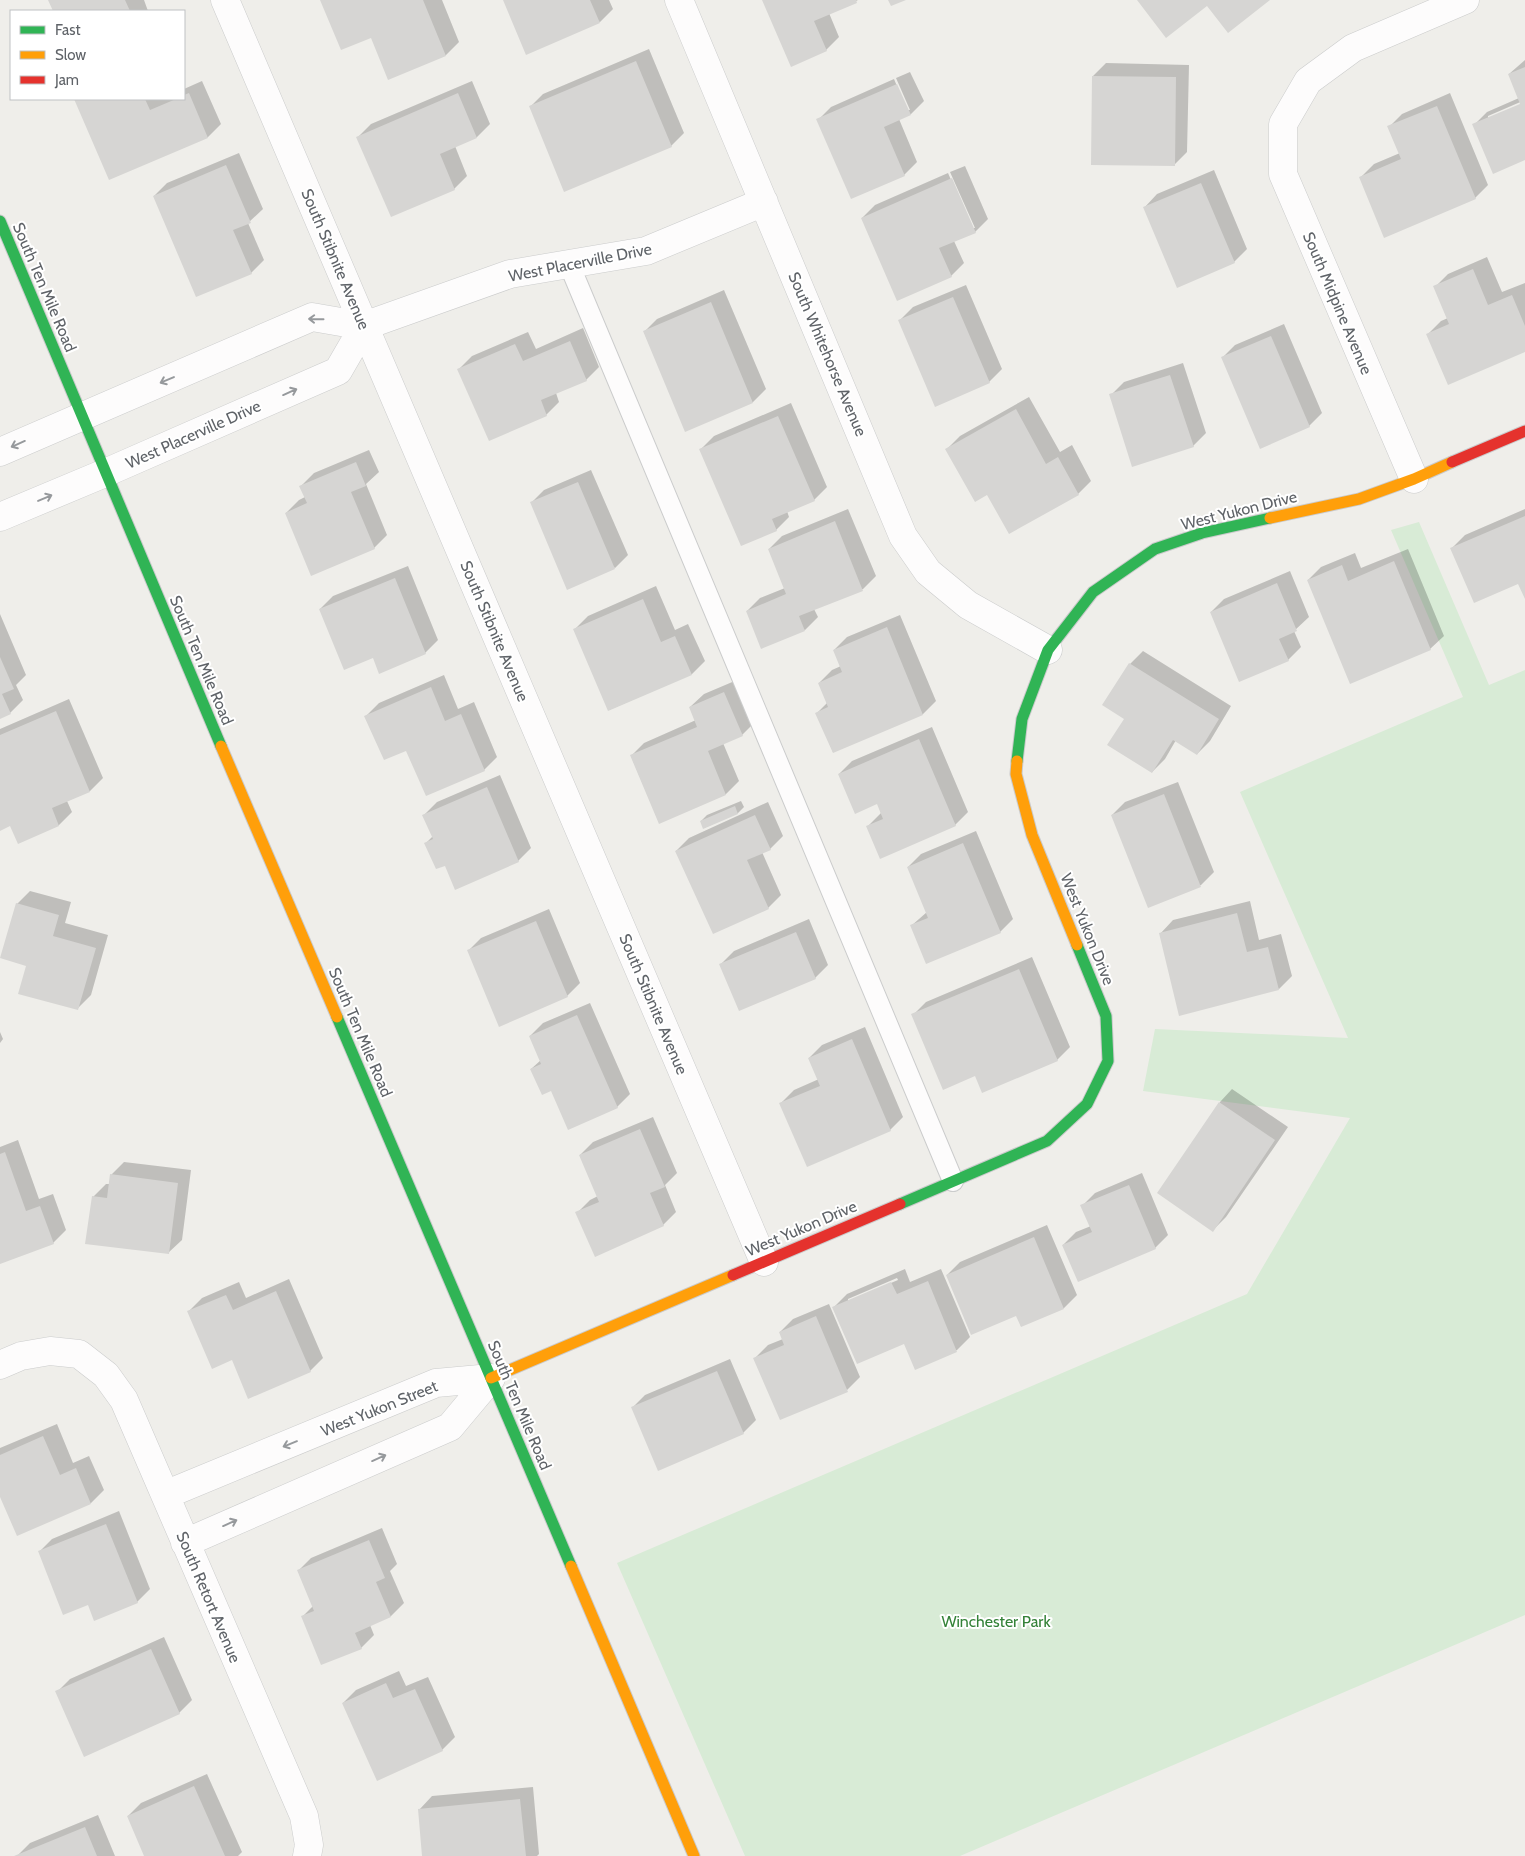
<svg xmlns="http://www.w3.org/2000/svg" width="1525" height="1856" viewBox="0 0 1525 1856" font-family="Cabin,sans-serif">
	<rect width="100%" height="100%" fill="#efeeea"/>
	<!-- green -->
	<path fill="#d8ebd6" d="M1419,522L1489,685L1525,670V1615L960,1856H745L617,1563L1247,1294L1350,1118L1143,1091L1155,1029L1348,1038L1240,792L1463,697L1391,530Z"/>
	<!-- shadow -->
	<path fill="#0003" fill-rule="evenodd" d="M49,0H144L148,11H54Z
		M322,0H442L459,42L446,55L389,78L372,37Z
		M504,0H609L613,9L600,22Z
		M764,0H858L829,13L839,37L826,50Z
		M649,49L684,133L671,146L530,107L543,94Z
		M1525,60V100L1488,116V119L1525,103V159L1474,125L1487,112L1519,98L1509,74Z
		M1106,63L1189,65L1187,152L1174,165L1093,76Z
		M910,72L924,101L911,114L899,119L917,162L904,175L818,120L831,107L894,79L907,110H910L896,78Z
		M202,81L221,124L208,137L109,178L76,99H184V89Z
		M472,81L490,124L477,137L455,146L467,176L454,189L358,137L371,124Z
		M1450,93L1488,185L1475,198L1361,177L1374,164L1400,153L1389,127L1402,114Z
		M239,153L263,209L248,223L264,260L251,273L154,196L167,183Z
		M965,166L988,219L975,232L954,241L964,263L951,276L862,218L875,205L948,173L972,228H975L950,172Z
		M1214,170L1247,249L1234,262L1144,208L1157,194Z
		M1487,257L1502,292L1525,283V351L1428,334L1441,321L1448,318L1435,287L1448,274Z
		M966,285L1002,369L989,382L900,320L913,307Z
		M724,290L766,389L753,402L686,430L644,332L657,319Z
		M1284,324L1322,413L1309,426L1222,358L1235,345Z
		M583,328L599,367L586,380L556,393L559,402L546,415L459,369L472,356L528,332L536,349Z
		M1183,363L1206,433L1193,446L1111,395L1124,382Z
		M1029,397L1060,452L1072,445L1091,481L1078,494L988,493L947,449L960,436Z
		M791,403L827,487L814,500L787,511L789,517L776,530L701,449L714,436Z
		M369,450L379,472L366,484L387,535L374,548L286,513L299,500L305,497L301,486L314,473Z
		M591,470L628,555L615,568L531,503L544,490Z
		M848,509L876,576L863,589L814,609L818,617L805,630L747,611L760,598L785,588L769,549L782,536Z
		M1525,509V596L1519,582L1452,548L1465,535Z
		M1408,549L1444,636L1430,649L1308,580L1321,567L1355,553L1361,568Z
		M408,566L438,640L425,653L374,657L320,609L333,596Z
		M1290,571L1309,617L1294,631L1301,647L1288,660L1211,612L1224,599Z
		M656,586L675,630L688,624L705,661L692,674L609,710L575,629L588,616Z
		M0,614L26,675L16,685L23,700L10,713L0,717Z
		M900,615L936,701L923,714L833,752L817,713L827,703L819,683L832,670L841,666L834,650L847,637Z
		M1143,651L1231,706L1210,741L1197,754L1176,740L1165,759L1152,772L1126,718L1130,664Z
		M444,675L458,709L474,702L497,757L484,770L407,749L366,716L379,703Z
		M737,680L755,722L742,735L723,743L739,781L726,794L659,822L631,756L644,743L696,720L690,707L704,694Z
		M69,699L103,778L90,791L67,801L72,812L59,825L18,842L11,824L0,829V729Z
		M932,727L968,812L955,825L868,826L881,813L878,803L839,774L852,761Z
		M500,775L531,848L518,861L445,864L426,843L433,836L424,815L437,802Z
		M1178,782L1214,872L1201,885L1149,906L1112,815L1125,802Z
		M741,801L744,807L738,813L704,828L701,821L707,815Z
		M768,802L783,836L770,849L762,852L781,895L768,908L676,851L689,838Z
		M976,831L1013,919L1000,932L911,926L927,912L908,867L921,854Z
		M30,891L71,902L65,923L108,935L91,995L78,1008L27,965L17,904Z
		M1250,901L1259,940L1281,934L1292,976L1279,989L1160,934L1173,920Z
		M549,909L580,983L567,996L468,951L481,938Z
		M809,919L828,965L815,978L721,964L734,951Z
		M1032,957L1070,1047L1057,1060L976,1074L913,1015L926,1002Z
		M590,1003L630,1094L617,1107L569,1128L552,1089L531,1069L541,1060L530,1036L543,1023Z
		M865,1027L903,1117L890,1130L781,1103L794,1090L819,1079L809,1058L822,1045Z
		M0,1032L3,1039L0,1043Z
		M1232,1089L1288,1127L1226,1217L1213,1230L1220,1102Z
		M653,1117L677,1173L665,1185L676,1212L663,1225L577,1213L590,1200L598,1196L580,1155L593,1142Z
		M18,1140L39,1199L53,1194L66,1230L53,1243L0,1262V1147Z
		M124,1162L191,1170L182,1240L168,1253L93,1197L106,1184H110L111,1175Z
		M1142,1173L1168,1235L1155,1248L1063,1245L1076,1232L1091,1226L1082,1206L1095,1193Z
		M1047,1225L1077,1295L1064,1308L1021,1326L1017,1314L947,1275L960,1262Z
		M905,1269L910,1282L941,1269L970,1337L957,1350L916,1368L905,1343L834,1307L847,1294ZM897,1278L898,1280L848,1301V1299Z
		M289,1279L323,1358L310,1371L233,1359L189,1311L202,1298L239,1282L246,1298Z
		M829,1304L860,1377L847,1390L755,1358L768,1345L783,1339L780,1332L793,1319Z
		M730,1359L756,1420L743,1433L632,1408L645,1395Z
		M57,1424L73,1463L89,1456L104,1490L91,1503L17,1534L0,1494V1448Z
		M119,1511L150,1589L137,1602L88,1604L39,1552L52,1539Z
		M382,1528L397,1564L390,1571L404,1603L391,1616L370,1625L374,1635L361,1648L302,1617L313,1606L298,1571L311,1558Z
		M164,1637L192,1700L179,1713L57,1692L70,1679Z
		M399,1671L406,1686L428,1677L455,1737L442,1750L343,1703L356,1690Z
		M207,1774L242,1852L238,1856H146L128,1816L141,1803Z
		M533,1787L539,1854L537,1856H423L419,1810L432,1796Z
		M98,1815L115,1856H17L30,1843Z"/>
	<!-- building -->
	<path fill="#d6d5d3" d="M48,0H125L130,11H53Z
		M320,0H423L446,56L388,80L371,38L341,50Z
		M503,0H590L600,23L526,55Z
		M762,0H856L857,3L814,21L827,51L791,67Z
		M888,0H906L891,6Z
		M1137,0H1270L1228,33L1207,6L1166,38Z
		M636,61L672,147L564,192L529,106Z
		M1525,67V160L1493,174L1472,124L1520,104L1508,74Z
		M1092,76L1176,77L1175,166L1091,165Z
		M897,84L911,115L884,127L905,176L851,199L816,119Z
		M189,93L208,138L109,180L74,99H145L150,110L176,99H184V95Z
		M458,93L477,138L440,154L455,190L391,217L356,137Z
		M1437,106L1476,199L1384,238L1359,177L1401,159L1387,126Z
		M226,165L251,223L233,230L252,274L196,297L153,196Z
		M952,178L976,233L939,248L952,277L897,301L861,218Z
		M1201,183L1235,263L1177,288L1143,207Z
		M1473,269L1488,305L1512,295L1525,326V352L1448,385L1426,334L1449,324L1433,286Z
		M953,297L990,383L935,407L898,320Z
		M711,302L753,403L685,432L643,331Z
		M1271,336L1310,427L1260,449L1221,357Z
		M570,341L587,381L541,400L547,416L489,441L457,369L515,344L523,361Z
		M1170,375L1194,447L1132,467L1109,394Z
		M1016,409L1046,464L1058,457L1079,495L1009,534L987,495L975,502L945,449Z
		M778,416L815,501L772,519L777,531L741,546L699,449Z
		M356,462L366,486L351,492L375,549L311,576L285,513L307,503L299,486Z
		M578,482L615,569L567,590L530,502Z
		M1525,516V599L1518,584L1474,603L1450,548Z
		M835,521L863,591L799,616L805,631L761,649L746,611L786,594L768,549Z
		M1394,561L1431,650L1350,684L1307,580L1342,565L1348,581Z
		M395,578L426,654L379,674L373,658L344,670L319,609Z
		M1277,583L1297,631L1279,639L1289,661L1239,682L1210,612Z
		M643,599L661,642L675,636L692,675L608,711L573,629Z
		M887,627L923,715L833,753L815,713L828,707L818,683L842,672L833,650Z
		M0,657L14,689L2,694L11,714L0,719Z
		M1129,663L1219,719L1197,755L1173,740L1152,773L1107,745L1124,719L1102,705Z
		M431,687L445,721L461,714L485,771L426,796L406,751L384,760L364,716Z
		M724,692L743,736L708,751L726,795L659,824L630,755L697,727L689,707Z
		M56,711L90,792L52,808L59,826L18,844L10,826L0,831V735Z
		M919,739L956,826L880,859L866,826L883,819L877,804L855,814L838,774Z
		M487,787L519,862L455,890L445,866L436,869L424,843L433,839L422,815Z
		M1164,794L1201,887L1148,908L1111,815Z
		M735,806L738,814L703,829L700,821Z
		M755,815L771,850L747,860L769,909L713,934L675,851Z
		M963,843L1001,933L926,964L910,925L928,918L907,867Z
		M16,903L59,915L53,936L96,948L78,1010L18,994L26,966L0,958Z
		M1237,913L1247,952L1268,947L1279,990L1179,1016L1159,933Z
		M536,921L568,997L499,1027L467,950Z
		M796,932L816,979L739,1011L719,964Z
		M1019,969L1058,1061L982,1093L975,1076L943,1090L911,1014Z
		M577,1015L618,1108L568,1130L551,1091L542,1095L530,1069L541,1064L529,1036Z
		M852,1039L891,1131L807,1167L779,1103L820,1086L808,1058Z
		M1219,1102L1275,1140L1213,1232L1157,1193Z
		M640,1129L665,1187L650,1193L664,1226L595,1257L575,1212L599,1202L579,1155Z
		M5,1152L26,1211L40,1206L54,1244L0,1264V1154Z
		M110,1174L178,1183L169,1254L85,1244L92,1196L107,1198Z
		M1129,1185L1156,1249L1078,1282L1062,1245L1092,1232L1080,1205Z
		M1034,1237L1064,1309L1021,1327L1016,1316L971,1335L946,1275Z
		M928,1281L957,1352L915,1370L904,1344L857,1364L832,1307L891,1282L897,1294Z
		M276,1291L311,1372L248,1399L232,1360L212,1369L187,1311L226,1295L233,1310Z
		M816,1316L848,1392L780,1420L753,1358L784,1345L779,1332Z
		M717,1371L744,1434L658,1471L631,1407Z
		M43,1436L60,1475L76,1468L91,1504L17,1536L0,1497V1455Z
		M106,1524L138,1603L94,1621L88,1605L63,1615L38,1551Z
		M369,1540L385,1578L376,1582L391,1617L355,1633L362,1649L321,1665L301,1616L314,1611L297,1570Z
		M151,1649L180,1714L84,1757L55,1691Z
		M386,1683L393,1698L415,1689L443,1751L377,1781L342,1703Z
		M194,1786L225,1856H144L127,1816Z
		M520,1799L526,1856H422L418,1809Z
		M85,1827L97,1856H14Z"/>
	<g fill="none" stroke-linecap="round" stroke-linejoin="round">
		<!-- lane casing -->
		<g stroke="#cbcccc" stroke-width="22">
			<path id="lane" d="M569,264L953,1181"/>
		</g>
		<!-- street casing -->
		<g stroke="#cbcccc" stroke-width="29">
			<path id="street" d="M225,0L764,1262
				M679,0L903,536L928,572L968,605L1048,650
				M0,452L312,317L364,326L510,274L646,251L764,202
				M1414,479L1283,174V124L1308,81L1353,48L1465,0
				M0,517L105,473L338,371L364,326
				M0,1365L21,1356L50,1351L79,1354L106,1375L124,1400L304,1816L309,1845L307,1856
				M165,1495L436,1383L491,1378L450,1427L185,1543"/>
		</g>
		<!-- fast casing -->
		<g stroke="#cacacb" stroke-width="13">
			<path id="fast" d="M0,221L221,746
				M1017,761L1022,719L1048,650L1093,592L1155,549L1202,533L1270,518
				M337,1017L571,1566
				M900,1204L1047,1141L1087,1104L1108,1061L1106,1016L1077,945"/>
		</g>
		<!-- slow casing -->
		<g stroke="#cacacb" stroke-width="13">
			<path id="slow" d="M1270,518L1359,499L1414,479L1452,462
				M221,746L337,1017
				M1017,761L1016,774L1032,835L1077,945
				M491,1378L733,1275
				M571,1566L694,1856"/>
		</g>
		<!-- jam casing -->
		<g stroke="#cacacb" stroke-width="13">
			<path id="jam" d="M1452,462L1525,431
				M733,1275L900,1204"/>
		</g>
		<!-- lane -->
		<use href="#lane" stroke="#fdfcfc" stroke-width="20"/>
		<!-- street -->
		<use href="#street" stroke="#fdfcfc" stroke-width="28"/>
		<!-- fast -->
		<use href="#fast" stroke="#30b455" stroke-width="11"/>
		<!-- slow -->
		<use href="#slow" stroke="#ff9f0a" stroke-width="11"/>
		<!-- jam -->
		<use href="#jam" stroke="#e5322d" stroke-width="11"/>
	</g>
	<!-- one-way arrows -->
	<defs><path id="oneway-shaft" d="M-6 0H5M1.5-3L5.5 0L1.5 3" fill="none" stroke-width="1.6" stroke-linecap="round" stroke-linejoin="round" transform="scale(1.25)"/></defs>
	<g stroke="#96999c">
		<use href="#oneway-shaft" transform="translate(316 319) rotate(-179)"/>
		<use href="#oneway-shaft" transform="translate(167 380) rotate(157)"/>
		<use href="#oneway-shaft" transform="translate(290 392) rotate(-24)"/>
		<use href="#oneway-shaft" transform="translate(18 444) rotate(156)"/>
		<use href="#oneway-shaft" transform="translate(45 498) rotate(-23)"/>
		<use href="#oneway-shaft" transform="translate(290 1444) rotate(158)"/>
		<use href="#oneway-shaft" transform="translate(379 1458) rotate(-24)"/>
		<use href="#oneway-shaft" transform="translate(230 1523) rotate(-24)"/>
	</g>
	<g text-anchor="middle" stroke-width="4" stroke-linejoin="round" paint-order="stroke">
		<!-- street labels -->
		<g font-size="16" fill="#5f6368" stroke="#fff">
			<text transform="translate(336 259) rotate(67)" y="6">South Stibnite Avenue</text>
			<text transform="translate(580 262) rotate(-11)" y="6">West Placerville Drive</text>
			<text transform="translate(45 287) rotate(67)" y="6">South Ten Mile Road</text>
			<text transform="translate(1338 303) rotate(67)" y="6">South Midpine Avenue</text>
			<text transform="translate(828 354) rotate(67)" y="6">South Whitehorse Avenue</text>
			<text transform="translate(193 434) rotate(-24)" y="6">West Placerville Drive</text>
			<text transform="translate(1239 510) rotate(-14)" y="6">West Yukon Drive</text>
			<text transform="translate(495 631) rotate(67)" y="6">South Stibnite Avenue</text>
			<text transform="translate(202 660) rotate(67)" y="6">South Ten Mile Road</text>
			<text transform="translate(1088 929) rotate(68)" y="6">West Yukon Drive</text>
			<text transform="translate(654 1004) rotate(67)" y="6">South Stibnite Avenue</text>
			<text transform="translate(361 1032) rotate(67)" y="6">South Ten Mile Road</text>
			<text transform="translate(801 1228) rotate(-23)" y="6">West Yukon Drive</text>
			<text transform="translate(520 1405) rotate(67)" y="6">South Ten Mile Road</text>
			<text transform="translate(379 1408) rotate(-22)" y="6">West Yukon Street</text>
			<text transform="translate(209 1597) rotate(67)" y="6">South Retort Avenue</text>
		</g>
		<!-- park labels -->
		<g font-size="16" fill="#348238" stroke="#fff">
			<text x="996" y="1627">Winchester Park</text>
		</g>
	</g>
	<!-- legend -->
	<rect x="10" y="10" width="175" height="90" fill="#ffffff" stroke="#bfc1c3"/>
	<rect x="20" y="26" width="25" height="8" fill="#30b455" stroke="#bfc1c3"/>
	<text x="55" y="35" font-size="15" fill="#5f6368">Fast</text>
	<rect x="20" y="51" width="25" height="8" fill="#ff9f0a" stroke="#bfc1c3"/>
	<text x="55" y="60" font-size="15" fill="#5f6368">Slow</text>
	<rect x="20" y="76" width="25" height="8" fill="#e5322d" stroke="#bfc1c3"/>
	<text x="55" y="85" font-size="15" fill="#5f6368">Jam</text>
</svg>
